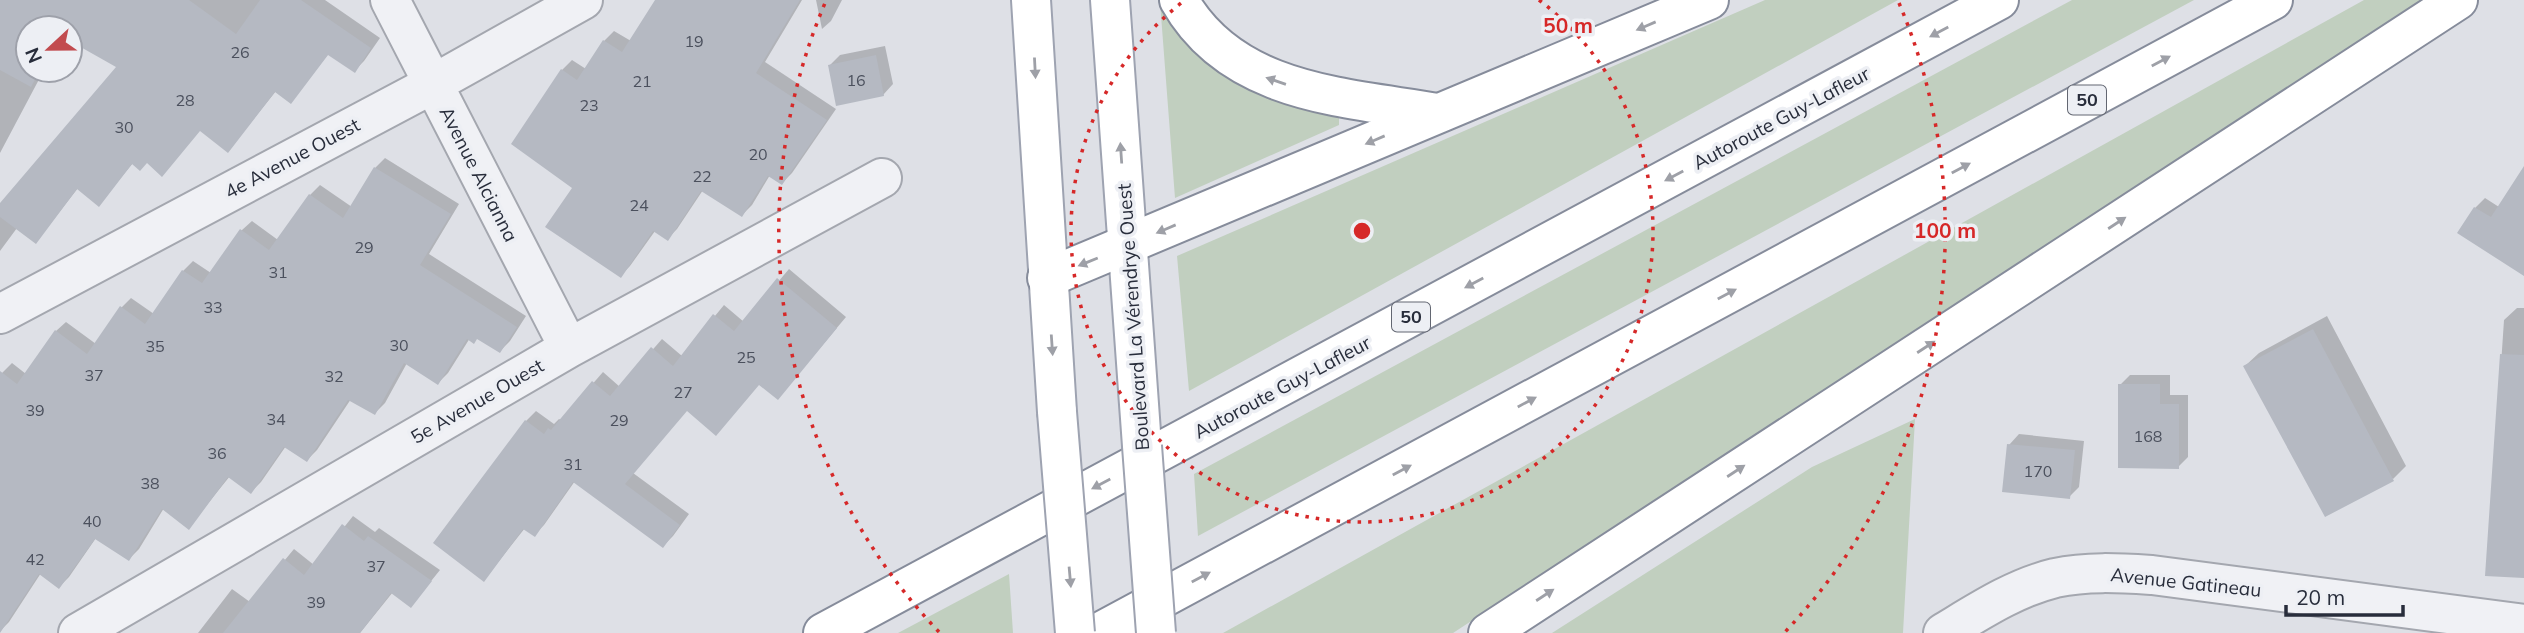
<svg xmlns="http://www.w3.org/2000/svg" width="2524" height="633" viewBox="0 0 2524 633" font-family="Mulish,sans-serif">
	<rect width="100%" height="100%" fill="#dee0e6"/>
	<!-- green -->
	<path fill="#c1cfbf" d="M1765,0H1898L1189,391L1177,256Z
		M2072,0H2194L1198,536L1194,474Z
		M2364,0H2422L1453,633H1223Z
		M1160,2L1175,31L1209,65L1249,90L1287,104L1339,117V125L1175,198Z
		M1915,419L1903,633H1552L1812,467Z
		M1009,574L1013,633H898Z"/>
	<!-- shadow -->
	<path fill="#0003" d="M0,0H325L380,38L364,61L354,71L329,53L291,102L276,91L228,151L201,130L147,162L133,163L99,204L78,188L36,242L17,228L0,251V206L119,66L70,39V28H28V70H44L0,153Z
		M659,0H802L765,62L836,109L792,173L782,183L770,175L752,205L742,215L703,190L677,229L667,239L655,231L630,266L620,276L574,188L514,143L562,70L572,60L586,69L604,41L614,31L631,41Z
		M816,0H842L831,21L822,29Z
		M885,46L893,84L883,95L830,65L840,55Z
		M385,158L459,204L429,254L526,316L510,341L500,351L478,337L470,338L448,373L438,383L407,363L385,403L375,413L351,399L317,450L307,460L286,446L261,482L251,492L230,476L189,527L164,508L139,549L129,559L96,538L69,577L59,587L41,573L9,622L0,631V376L2,373L12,363L26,374L56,331L66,322L96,344L121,308L131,298L154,314L183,271L193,261L211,273L242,230L252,221L278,240L310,195L320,185L352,207L375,168Z
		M2524,190V273L2475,208L2485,198L2499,207Z
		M789,269L846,317L778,398L760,383L687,409L633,473L689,514L673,536L663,546L575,481L544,525L534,535L525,528L484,580L526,421L536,411L554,424L559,419L561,420L603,372L620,387L662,339L682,356L724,305L744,322Z
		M2517,308H2524V576L2487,574L2504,320Z
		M2327,316L2406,466L2393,479L2245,366L2259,353Z
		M2130,375H2170V395H2188V457L2178,467L2120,385Z
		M2019,434L2084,441L2079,487L2069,497L2009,445Z
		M353,516L375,532L379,528L440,570L411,606L393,592L360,633H198L232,589L250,602L294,549L314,565Z"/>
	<!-- building -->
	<path fill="#b5b9c2" d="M0,0H189L236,34L260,0H301L371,48L355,73L328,55L291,104L275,92L228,153L200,131L162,177L147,163L140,171L132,164L99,207L77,189L36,244L0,217V203L116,67L70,41V28H28V70H40L31,87L0,70Z
		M655,0H800L756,73L827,120L782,185L768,176L742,217L701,191L668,241L653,231L621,278L545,227L572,188L511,144L561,69L577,80L603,40L622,52Z
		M876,55L884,96L836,106L828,65Z
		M2524,166V276L2457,233L2474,207L2491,217Z
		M374,167L451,214L420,265L517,327L500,353L477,339L474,344L467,339L438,385L404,363L375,415L348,400L307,462L284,447L251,494L228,477L189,530L162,509L129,561L95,539L59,589L39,574L0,633V371L17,384L55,330L87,354L120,306L145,324L182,270L202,283L240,229L269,250L309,194L343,218Z
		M777,278L837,328L778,400L759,385L716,436L687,411L625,484L680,525L663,548L573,482L535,537L523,529L484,582L433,543L525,420L544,434L548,428L551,430L592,381L610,396L651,347L673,366L713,314L734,331Z
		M2313,329L2394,481L2325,517L2243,366Z
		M2500,354L2524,355V578L2485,576Z
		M2118,384H2160V404H2179V469L2118,468Z
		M2007,444L2075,450L2070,499L2002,492Z
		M342,524L364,541L368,536L432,581L411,608L391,593L360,633H223L283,558L304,575Z"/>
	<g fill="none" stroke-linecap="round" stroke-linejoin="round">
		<!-- minor casing -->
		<g stroke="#a4a7af" stroke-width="42">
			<path id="minor" d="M390,0L569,348
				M0,314L433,84L583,0
				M78,633L569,348L882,178
				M1943,633C1978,612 2014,588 2055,578C2087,571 2119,573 2152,575L2524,624"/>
		</g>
		<!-- major casing -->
		<g stroke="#9ea3b1" stroke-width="42">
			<path id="major" d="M1031,0L1057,412
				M1110,0L1142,446"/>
		</g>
		<!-- highway casing -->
		<g stroke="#868c9b" stroke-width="42">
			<path id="highway" d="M1179,0C1232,94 1344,97 1438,113
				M1047,278L1709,0
				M823,633L1999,0
				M1098,633L2273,0
				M1488,633L2458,0"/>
		</g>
		<!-- minor -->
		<use href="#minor" stroke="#f0f1f5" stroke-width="38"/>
		<!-- major -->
		<use href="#major" stroke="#fff" stroke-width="38"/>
		<!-- highway -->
		<use href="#highway" stroke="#fff" stroke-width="38"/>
		<!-- major-bridge casing -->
		<g stroke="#9ea3b1" stroke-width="42" stroke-linecap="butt">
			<path id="major-bridge" d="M1057,412L1075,633
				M1142,446L1156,633"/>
		</g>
		<!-- major-bridge -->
		<use href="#major-bridge" stroke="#fff" stroke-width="38"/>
	</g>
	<!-- one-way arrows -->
	<defs><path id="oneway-solid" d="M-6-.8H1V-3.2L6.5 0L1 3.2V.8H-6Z" transform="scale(1.75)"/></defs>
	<g fill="#9ea0a7">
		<use href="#oneway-solid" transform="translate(1646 26) rotate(157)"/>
		<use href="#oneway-solid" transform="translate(1939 32) rotate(152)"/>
		<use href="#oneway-solid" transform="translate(2161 61) rotate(-28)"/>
		<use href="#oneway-solid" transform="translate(1035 68) rotate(87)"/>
		<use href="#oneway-solid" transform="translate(1276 81) rotate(-161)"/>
		<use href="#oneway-solid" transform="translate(1375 140) rotate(157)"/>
		<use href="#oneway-solid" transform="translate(1121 153) rotate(-94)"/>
		<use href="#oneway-solid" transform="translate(1961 168) rotate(-28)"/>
		<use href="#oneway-solid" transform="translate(1674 176) rotate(152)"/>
		<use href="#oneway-solid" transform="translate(2117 223) rotate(-33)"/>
		<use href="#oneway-solid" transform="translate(1166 229) rotate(157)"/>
		<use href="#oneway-solid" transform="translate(1088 262) rotate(158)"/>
		<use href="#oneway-solid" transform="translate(1474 283) rotate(152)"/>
		<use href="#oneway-solid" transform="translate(1727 294) rotate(-28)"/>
		<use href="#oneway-solid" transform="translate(1052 345) rotate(86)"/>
		<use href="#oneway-solid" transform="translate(1926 347) rotate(-33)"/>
		<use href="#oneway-solid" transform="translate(1527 402) rotate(-28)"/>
		<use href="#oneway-solid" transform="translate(1402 470) rotate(-28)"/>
		<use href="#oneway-solid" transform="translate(1736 471) rotate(-33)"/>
		<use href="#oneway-solid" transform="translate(1101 484) rotate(152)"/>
		<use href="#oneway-solid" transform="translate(1070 577) rotate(85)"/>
		<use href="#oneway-solid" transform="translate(1201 577) rotate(-28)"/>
		<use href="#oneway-solid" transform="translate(1545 595) rotate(-33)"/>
	</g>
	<!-- distance rings -->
	<g fill="none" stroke="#d62828" stroke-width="3.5" stroke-dasharray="3.5 7">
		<path d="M1539 0A291 291 0 1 1 1185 0"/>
		<path d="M939 632A583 583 0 0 1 825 3M1899 3A583 583 0 0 1 1785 632"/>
	</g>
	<g text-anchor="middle" stroke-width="7" stroke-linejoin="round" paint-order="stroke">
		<!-- number labels -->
		<g font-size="16" fill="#4b505d">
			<text x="694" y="47">19</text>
			<text x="240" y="58">26</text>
			<text x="856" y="86">16</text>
			<text x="642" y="87">21</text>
			<text x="185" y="106">28</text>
			<text x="589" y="111">23</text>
			<text x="124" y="133">30</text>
			<text x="758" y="160">20</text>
			<text x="702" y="182">22</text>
			<text x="639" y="211">24</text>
			<text x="364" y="253">29</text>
			<text x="278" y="278">31</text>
			<text x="213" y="313">33</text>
			<text x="399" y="351">30</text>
			<text x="155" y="352">35</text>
			<text x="746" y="363">25</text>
			<text x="94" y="381">37</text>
			<text x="334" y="382">32</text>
			<text x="683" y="398">27</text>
			<text x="35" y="416">39</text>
			<text x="276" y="425">34</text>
			<text x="619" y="426">29</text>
			<text x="2148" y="442">168</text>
			<text x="217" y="459">36</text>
			<text x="573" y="470">31</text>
			<text x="2038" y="477">170</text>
			<text x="150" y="489">38</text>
			<text x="92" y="527">40</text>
			<text x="35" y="565">42</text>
			<text x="376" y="572">37</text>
			<text x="316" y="608">39</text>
		</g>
		<!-- shield labels -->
		<g fill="#edeff4" stroke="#636772" stroke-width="2">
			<rect x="2068" y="85.5" width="38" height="29" rx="5"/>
			<rect x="1392" y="302.5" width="38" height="29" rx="5"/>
		</g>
		<g font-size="18" font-weight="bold" fill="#282d3b">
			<text x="2087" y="106">50</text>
			<text x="1411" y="323">50</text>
		</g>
		<!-- street labels -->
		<g font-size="19" fill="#282d3b" stroke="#edeff4">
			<text transform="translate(1781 118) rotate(-28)" y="7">Autoroute Guy-Lafleur</text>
			<text transform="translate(292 158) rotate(-28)" y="7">4e Avenue Ouest</text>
			<text transform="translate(479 174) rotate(63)" y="7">Avenue Alcianna</text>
			<text transform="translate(1133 317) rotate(-94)" y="7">Boulevard La Vérendrye Ouest</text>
			<text transform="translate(1282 387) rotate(-28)" y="7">Autoroute Guy-Lafleur</text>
			<text transform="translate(477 401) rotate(-30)" y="7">5e Avenue Ouest</text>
			<text transform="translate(2186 582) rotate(6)" y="7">Avenue Gatineau</text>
		</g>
	</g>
	<circle cx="1362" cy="231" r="10" fill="#d62828" stroke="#edeff4" stroke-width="3.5"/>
	<g font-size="21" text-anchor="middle" font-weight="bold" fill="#d62828" stroke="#edeff4" stroke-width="7" stroke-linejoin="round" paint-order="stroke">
		<text x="1568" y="33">50 m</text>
		<text x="1945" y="238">100 m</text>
	</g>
	<!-- north arrow -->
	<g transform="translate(49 49) rotate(248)"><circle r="33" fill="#edeff4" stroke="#9ea1aa" stroke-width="2"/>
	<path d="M0-5L12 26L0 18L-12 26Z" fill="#c24b4f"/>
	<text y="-10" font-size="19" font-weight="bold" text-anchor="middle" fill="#282d3b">N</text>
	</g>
	<!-- scale -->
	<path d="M2286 605v10h117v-10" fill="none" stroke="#282d3b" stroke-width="3.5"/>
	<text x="2296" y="605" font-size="21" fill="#282d3b" stroke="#edeff4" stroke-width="5" paint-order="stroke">20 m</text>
</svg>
